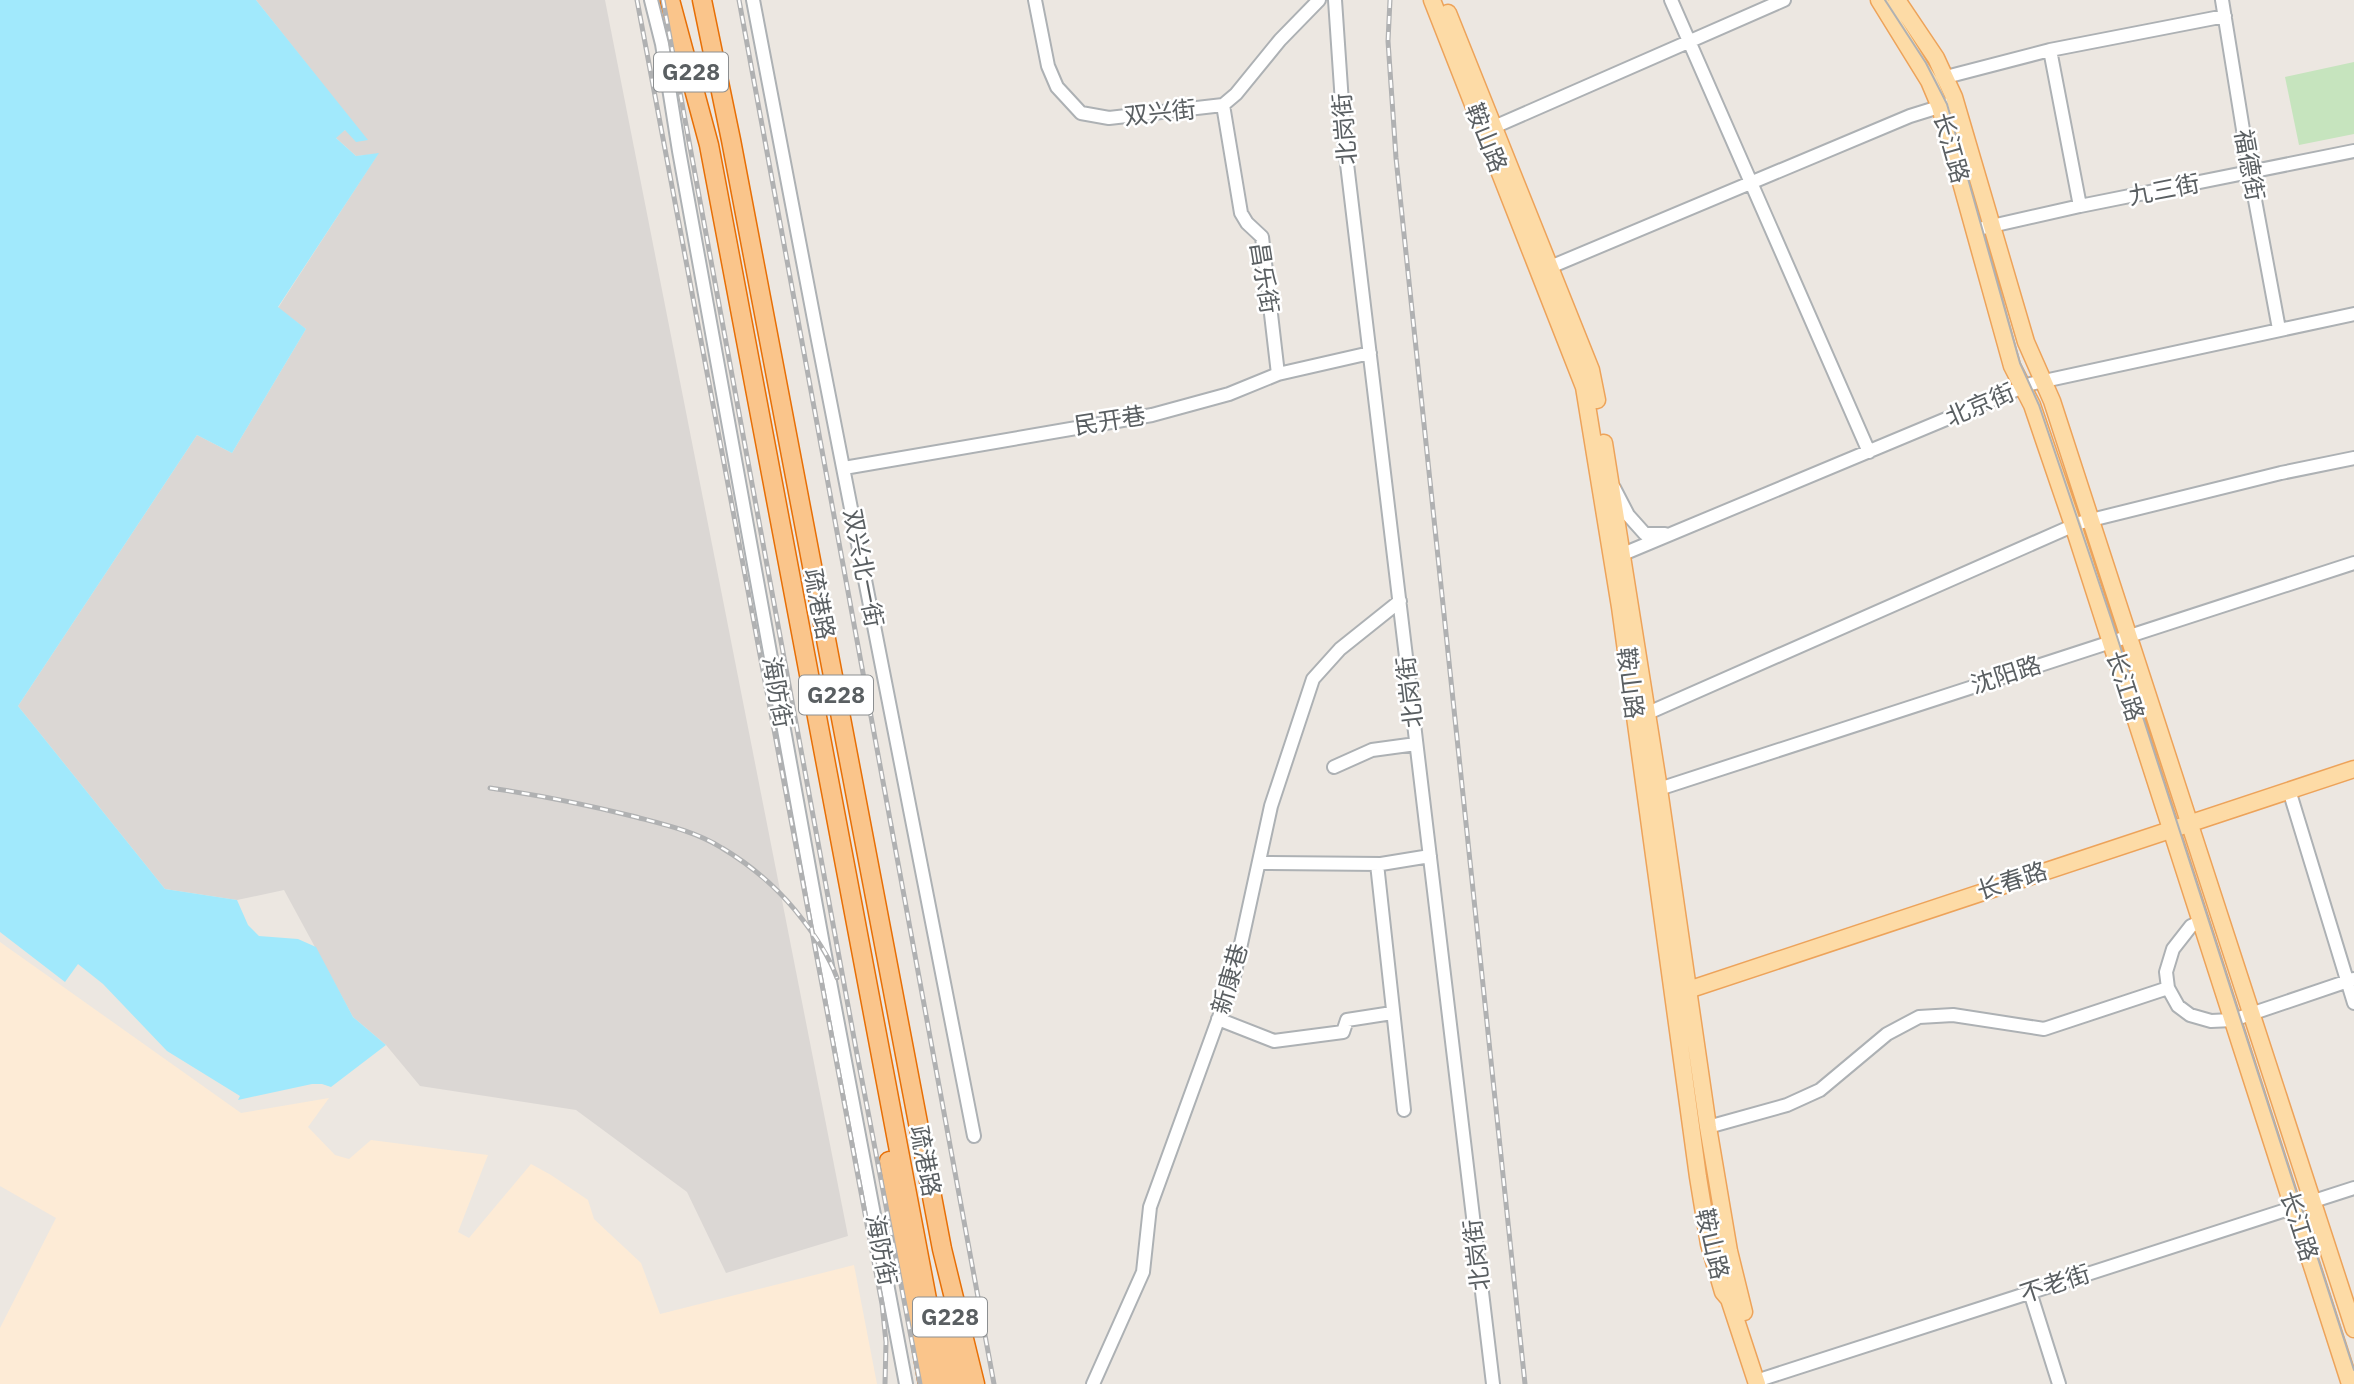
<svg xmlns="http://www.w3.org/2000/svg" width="2354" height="1384" viewBox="0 0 2354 1384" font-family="'IBM Plex Sans','Noto Sans SC',sans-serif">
	<rect width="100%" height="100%" fill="#ece7e1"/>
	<!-- commercial -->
	<path fill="#fdebd6" d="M0,942L241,1113L329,1098L308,1127L335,1155L349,1159L371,1140L488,1155L458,1232L469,1238L531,1164L551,1175L588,1200L594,1219L641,1263L660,1314L854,1265L877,1384H0V1328L56,1218L0,1186Z"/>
	<!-- industrial -->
	<path fill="#dbd7d4" d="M256,0H605L848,1236L726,1273L687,1192L576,1110L420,1086L386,1045L353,1017L284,890L237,900L165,889L18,706L197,435L232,453L306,329L278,308L378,154L356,156L335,137L345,130L367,140Z"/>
	<!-- green -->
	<path fill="#c6e4be" d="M2354,62V134L2299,145L2285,77Z"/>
	<!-- water -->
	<path fill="#a1e9fc" d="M0,0H256L368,140L356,142L345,130L336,138L356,156L379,153L278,307L306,329L232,453L197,435L18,706L165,889L237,900L248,925L259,936L298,939L316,947L353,1017L386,1045L331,1087L322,1084H312L238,1100L240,1096L167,1051L103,984L78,964L65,982L0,932Z"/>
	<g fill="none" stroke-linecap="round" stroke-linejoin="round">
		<!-- minor casing -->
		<g stroke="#adb1b4" stroke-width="16">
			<path id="minor" d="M651,0L662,44L679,151L824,950L906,1384
				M753,0L817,335L974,1136
				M1035,0L1048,66L1057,87L1081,113L1109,118L1223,105L1236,94L1280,40L1319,0
				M1335,0L1345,147L1493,1384
				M1671,0L1869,452
				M2222,0L2250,173L2279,329
				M2050,50L2080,206
				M1946,77L2050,50L2225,16
				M1223,105L1241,213L1247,223L1262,237L1278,374
				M1494,127L1784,0
				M1974,230L2080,206L2354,151
				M1543,270L1910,116L1955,102
				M844,468L1152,415L1229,394L1278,374L1370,353
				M1614,488L1628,515L1645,534H1665
				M1623,554L2030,384L2354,314
				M1648,713L2079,523L2281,473L2354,458
				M1334,767L1372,750L1416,744
				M1659,789L2354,563
				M2289,790L2354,1003
				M1259,863L1381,864L1430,856
				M1377,864L1404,1110
				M2202,921L2191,926L2173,949L2166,972L2168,988L2178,1006L2190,1015L2211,1021L2233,1020L2354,979
				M1218,1019L1274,1041L1343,1032L1347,1020L1392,1013
				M1708,1127L1787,1105L1820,1090L1887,1034L1919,1017L1953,1015L2044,1029L2168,988
				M2030,1292L2059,1384
				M1756,1381L2354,1188
				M1093,1384L1143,1272L1150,1207L1234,976L1271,806L1313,679L1340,649L1400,601"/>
		</g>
		<!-- major casing -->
		<g stroke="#eda35a" stroke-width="19">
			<path id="major" d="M1432,0L1584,387L1620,607L1698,1177L1709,1244L1723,1292L1729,1299L1757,1384
				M1879,0L1929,81L1940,107L2012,366L2032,405L2073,525L2350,1384
				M1897,0L1936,58L1954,97L2026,342L2052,401L2354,1329
				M1448,13L1591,370L1597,400
				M1604,443L1659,789L1708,1127L1729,1251L1744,1312
				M1679,993L2354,769"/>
		</g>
		<!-- highway casing -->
		<g stroke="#e76f06" stroke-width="21">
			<path id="highway" d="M670,0L709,145L943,1384
				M702,0L731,140L942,1249L975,1384
				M889,1161L928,1384
				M951,1326L958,1384"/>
		</g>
		<!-- minor -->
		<use href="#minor" stroke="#fff" stroke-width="12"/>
		<!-- major -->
		<use href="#major" stroke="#fddba6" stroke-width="16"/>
		<!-- highway -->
		<use href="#highway" stroke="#fac58b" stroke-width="18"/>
		<!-- tram -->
		<path stroke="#b0b1b2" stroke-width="2" d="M1885,0L1926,63L1947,104L2020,363L2039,405L2111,618L2354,1370"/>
		<!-- rail casing -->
		<g stroke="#b0b1b2" stroke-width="5">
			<path id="rail" d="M637,0L882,1304L886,1342L885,1384
				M663,0L856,1049L920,1384
				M739,0L994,1384
				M1390,0L1388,41L1396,158L1525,1384
				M490,788C538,795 584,804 632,816C662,824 695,831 722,848C749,864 775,886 795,910C812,931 828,953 837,978"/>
		</g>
		<!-- rail -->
		<use href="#rail" stroke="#fff" stroke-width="2.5" stroke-dasharray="8" stroke-linecap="butt"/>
	</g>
	<g text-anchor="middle" stroke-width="5" stroke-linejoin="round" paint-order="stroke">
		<!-- shield labels -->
		<g fill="#fff" stroke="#8c8f91" stroke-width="2">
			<rect x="654" y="52.5" width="74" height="39" rx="5"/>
			<rect x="799" y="675.5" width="74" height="39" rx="5"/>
			<rect x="913" y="1297.5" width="74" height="39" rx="5"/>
		</g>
		<g font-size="23" font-weight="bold" fill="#5a5f62">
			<text x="691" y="80">G228</text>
			<text x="836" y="703">G228</text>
			<text x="950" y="1325">G228</text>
		</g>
		<!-- street labels -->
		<g font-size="24" fill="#5a5f62" stroke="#fff">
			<text transform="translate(1160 113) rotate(-6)" y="8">双兴街</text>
			<text transform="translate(1345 129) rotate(-95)" y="8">北岗街</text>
			<text transform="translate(1486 138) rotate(68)" y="8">鞍山路</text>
			<text transform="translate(1951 148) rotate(74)" y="8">长江路</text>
			<text transform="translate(2249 165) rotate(80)" y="8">福德街</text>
			<text transform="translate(2164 190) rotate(-11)" y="8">九三街</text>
			<text transform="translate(1264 278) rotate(81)" y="8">昌乐街</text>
			<text transform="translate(1980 405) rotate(-23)" y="8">北京街</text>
			<text transform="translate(1110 421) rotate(-9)" y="8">民开巷</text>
			<text transform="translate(863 568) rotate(79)" y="8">双兴北一街</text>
			<text transform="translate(819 604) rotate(79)" y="8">疏港路</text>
			<text transform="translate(2006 675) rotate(-18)" y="8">沈阳路</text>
			<text transform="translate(1630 683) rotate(83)" y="8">鞍山路</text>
			<text transform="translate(2125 686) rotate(72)" y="8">长江路</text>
			<text transform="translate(777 692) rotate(80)" y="8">海防街</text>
			<text transform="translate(1410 692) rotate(-97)" y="8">北岗街</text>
			<text transform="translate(2012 881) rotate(-18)" y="8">长春路</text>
			<text transform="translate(1230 979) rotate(-74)" y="8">新康巷</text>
			<text transform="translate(925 1161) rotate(79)" y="8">疏港路</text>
			<text transform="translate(2299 1226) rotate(72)" y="8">长江路</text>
			<text transform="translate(1712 1244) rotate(77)" y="8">鞍山路</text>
			<text transform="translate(881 1250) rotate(79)" y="8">海防街</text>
			<text transform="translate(1477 1255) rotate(-97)" y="8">北岗街</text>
			<text transform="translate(2055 1284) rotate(-18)" y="8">不老街</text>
		</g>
	</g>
</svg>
